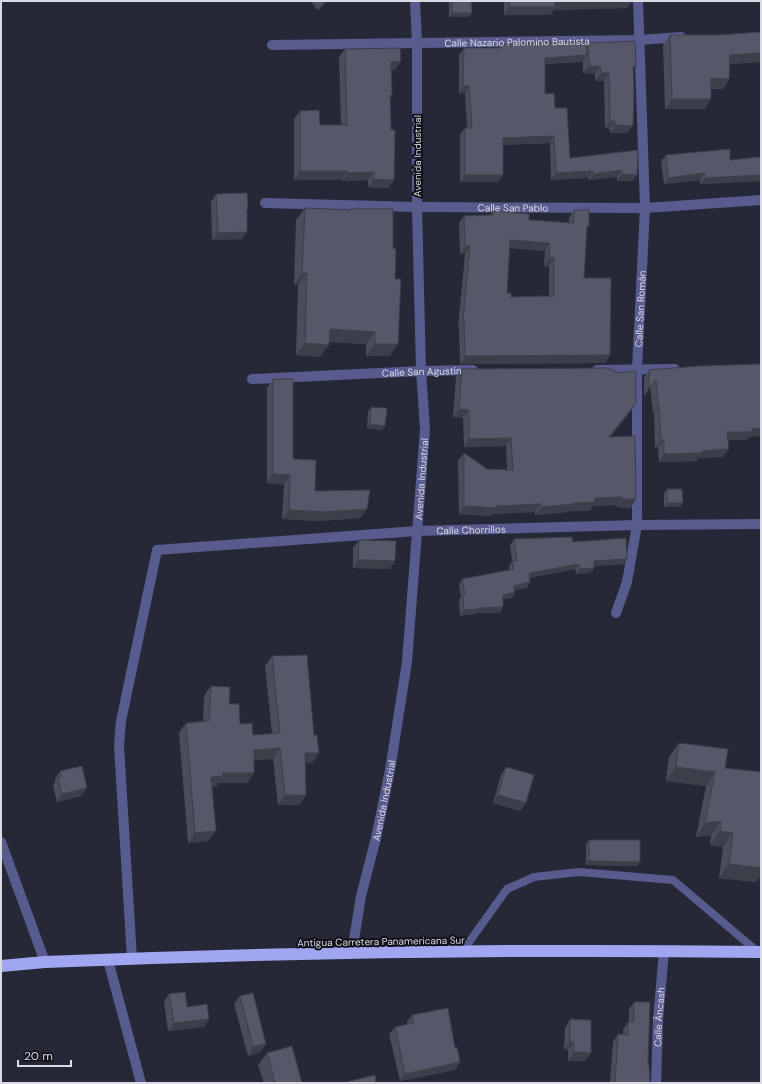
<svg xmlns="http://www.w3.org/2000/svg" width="762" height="1084" viewBox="0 0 762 1084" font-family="'DM Sans',sans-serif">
	<rect width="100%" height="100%" fill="#262837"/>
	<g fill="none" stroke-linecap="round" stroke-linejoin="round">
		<!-- lane -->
		<path stroke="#585b8e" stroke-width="8" d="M462,952L507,889L534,877L579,872L673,880L758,952"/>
		<!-- street -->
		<g stroke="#585b8e" stroke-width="10">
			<path id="s1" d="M272,45L639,40L681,37"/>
			<path id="s2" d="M265,203L417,207L645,208L761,200"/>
			<path d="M597,370L675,369"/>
			<path id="s3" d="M252,379L421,371L473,370"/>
			<path id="s4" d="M616,613L627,582L637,525V369L645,208L638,1"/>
			<path d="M1,842L45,962"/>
			<path id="s5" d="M352,952L361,896L376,838L390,770L407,662L425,429L421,371L417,207V43L415,1"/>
			<path id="s6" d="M132,959L119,746L121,721L157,550L417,531L637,525L761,524"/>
			<path d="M108,960L141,1083"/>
			<path id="s7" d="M656,1083L658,1020L664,951"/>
		</g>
		<!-- highway -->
		<path stroke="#a1a6f1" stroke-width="12" d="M1,966L45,962C284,952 522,949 761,952"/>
	</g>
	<!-- wall -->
	<path fill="#4a4c5a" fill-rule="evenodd" d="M310,1H327L318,10Z
		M449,1H471L469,17H449Z
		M504,1H632L627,8L554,10L550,15H504Z
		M761,32V62L730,64L729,79L723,89H711L705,109H665L663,45L670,35H718Z
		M533,42L586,45L588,43L633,70L627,133H610V129L605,128L604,81H595V74L583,73V61L582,62L545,64V94L555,108L570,158L638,150L637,175L632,181H617V177L589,180L588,178L551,180L550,143L503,145V175L498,182H460V134L465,128H467L465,93H459V55L464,48H498L500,45L532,43Z
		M345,49L395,70H391L392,95L390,99L391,130L394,180L388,188L368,187V180L342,181V180H294V119L300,111L320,125H341L339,57Z
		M666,155L730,160L761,157V181L700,184V180L664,184L661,161Z
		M216,194L248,209L247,210L242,239L212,240L211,202Z
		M305,208L349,210L350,209L390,356H366V344L329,342L320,357L296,355L298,285H294L296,220Z
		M574,210L587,229L584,278L610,355L605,363L460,364L459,328H458L465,254H460L459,223L464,216L490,215L493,211L529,220L569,223V218ZM510,248L545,251L544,266H549V296L511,297L507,293Z
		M462,369L610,370L615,373L636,403L630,412L610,437L636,499L630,508L617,507V505L593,506L590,511H569L568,512L535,515V512L493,514L491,516L459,514L458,461L464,453L487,469L507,470L506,446L464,447L463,418L453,417L456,377Z
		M649,370L749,437L747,440H728L723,457L698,458L697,461L659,462L658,448H655L654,413H653L650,387L644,396V378Z
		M273,379L293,459L315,491L367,509L360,518L318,521L282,519L284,485L267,483V388Z
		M371,407L385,426L382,430L367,428L368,411Z
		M667,489L683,503L680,507H664V493Z
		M514,539L573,542L627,559L624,564L594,566V568L590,573L576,574L575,569L529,578L530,582L527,588L515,590L512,598L503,599V607L500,613H476L475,614L460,616L459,600L461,597L459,585L462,579L510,570L509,566L512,561L510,545Z
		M359,540L390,569L353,568V548Z
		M272,656L312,763H305L299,805H278L273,759L254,760L247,783H218L216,787H212L216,831L208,841L188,843L179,733L186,723L203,722L204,696L211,686L240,724L253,735L272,734L265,666Z
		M679,743L725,768L756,882L719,878L723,847L710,845L711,835L696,837L706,786L666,781L669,757Z
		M506,767L526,803L520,811L493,803L501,775Z
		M60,771L81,796L57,802L53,786L55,782V779Z
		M589,840L640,862L637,866L586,865V844Z
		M169,994L187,1007L209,1019L204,1027L168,1031L164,1002Z
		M240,996L266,1044L260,1052L248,1056L234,1004Z
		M634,1002L648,1065L650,1083H610L613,1042L618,1034L623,1035V1030L628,1022H629V1009Z
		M412,1015L455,1048L460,1062L455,1070L400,1081L389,1034L395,1027L407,1024V1022Z
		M570,1019L585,1061H568V1050H564L565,1028Z
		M267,1053L302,1083H264L258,1065Z"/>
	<!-- shaded-wall -->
	<path fill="#3c3e4a" d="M324,1H327L318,10Z
		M587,1H632L627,8L554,10L550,15H504L509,7L555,2Z
		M452,13H472L469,17H449Z
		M761,53V62L723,64L730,55Z
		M587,55L582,62L540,64L545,58Z
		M401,61L395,70H385L391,62Z
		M589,66H600L595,74L583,73Z
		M601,73H609L604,81H595Z
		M711,78L729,79L723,89L704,88Z
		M463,86H469L465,93H459Z
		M672,99H711L705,109H665Z
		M610,121H615L610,129L605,128Z
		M615,125L633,126L627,133H610Z
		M554,136L550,143L498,145L503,138Z
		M622,170L617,177L589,180L594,174Z
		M300,171H348L342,180H294Z
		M593,171L588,178L551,180L556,173Z
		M374,172L368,180L342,181L348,173Z
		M704,173L700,180L664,184L668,178Z
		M622,174L637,175L632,181H617Z
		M465,175H503L498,182H460Z
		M761,175V181L700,184L705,178Z
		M374,179L394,180L388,188L368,187Z
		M247,232L242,239L212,240L218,233Z
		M510,240L550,243L545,251L505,247Z
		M465,246H470L465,254H460Z
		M549,258H554L549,266H544Z
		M302,273H307L298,285H294Z
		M463,320H464L459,328H458Z
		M330,329L375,332L366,344L322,341Z
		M305,343L329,345L320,357L296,355Z
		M375,344H398L390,356H366Z
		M610,355L605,363L460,364L465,356Z
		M636,403L630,412L603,446L609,437Z
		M658,405H659L654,413H653Z
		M459,409L469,410L463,418L453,417Z
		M370,424L385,426L382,430L367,428Z
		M761,428V436L749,437L747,440H722L727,432Z
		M511,438L506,446L464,447L469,439Z
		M661,440H664L658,448H655Z
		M729,449L723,457L698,458L697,461L659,462L664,454Z
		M273,474L290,475L284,485L267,483Z
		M622,497L617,505L593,506L590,511H569L568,512L535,515L541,507L574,503L595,498Z
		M622,499H636L630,508L617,507Z
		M667,503H683L680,507H664Z
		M541,504L535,512L493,514L491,516L459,514L464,506H497Z
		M367,509L360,518L318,521L282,519L289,510Z
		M627,559L624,564L590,566L594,561Z
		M358,560L395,561L390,569L353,568Z
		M579,564L575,569L528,578L530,573Z
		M594,568L590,573L576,574L580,569Z
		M530,582L527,588L511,591L514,586Z
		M515,592L512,598L499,600L503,595Z
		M503,607L500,613H476L475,614L460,616L464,610L479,608Z
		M280,748L273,759L246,760L254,750Z
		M305,753H319L312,763L298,764Z
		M676,767L715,772L706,786L666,781Z
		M223,773H254L247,783H218L216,787H204L211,777Z
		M87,788L81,796L57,802L62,794Z
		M285,795H306L299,805H278Z
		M498,795L526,803L520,811L493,803Z
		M721,821L711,835L696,837L705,823Z
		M216,831L208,841L188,843L195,833Z
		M720,831L733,833L723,847L710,845Z
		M589,861L640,862L637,866L586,865Z
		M729,864L761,868V876L756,882L719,878Z
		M209,1019L204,1027L168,1031L174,1023Z
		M570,1042H574L568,1050H564Z
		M266,1044L260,1052L248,1056L253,1047Z
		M574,1052L591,1053L585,1061H568Z
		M460,1062L455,1070L400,1081L405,1074Z"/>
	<!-- building -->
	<path fill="#565869" stroke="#3c3e4a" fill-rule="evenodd" d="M452,1H471L472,13H452Z
		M510,1H587L555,2V7H509Z
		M761,32V53L730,55L729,79L711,78V99H672L670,35H718Z
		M586,41L587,55L545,58V94L554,93L555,108H567L570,158L638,150L637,175L622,174V170L594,174L593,171L556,173L554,136L503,138V175H465V128H472L469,86H463L464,48H500V45L533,43V42H550V43Z
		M635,41L636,66H633L634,91L633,126L615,125V121H610L609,73H601L600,66H589L588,43Z
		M400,48L401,61L391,62L392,95H390L391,130H395L394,180L374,179V172L348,173V171H300V111L319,110L320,125H347L345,49Z
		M730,149V160L761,157V175L705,178L704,173L668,178L666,155Z
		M247,193L248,209H247V232L218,233L216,194Z
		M305,208L350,210V209H393V248L396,249L395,279H401L398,344H375V332L330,329L329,345L305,343L307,273H302Z
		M574,210H589V226H587L584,278H611L610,355L465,356L464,320H463L470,246H465L464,216L493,215V211L529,214V220L574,223ZM510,240L550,243L549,258H554V296L511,297V293H507Z
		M761,364V428L752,429V432H727L729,449L702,451V453L664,454V440H661L659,405H658L656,380L649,388V370L698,366Z
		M610,368V370H615V373L636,371V403L609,437L635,436L636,499H622V497L595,498V502L574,503V504L541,507V504L497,506V508L464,506V453L487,469L513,470L511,438L469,439V410L459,409L462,369Z
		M273,379H293V459L316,460L315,491L370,490L367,509L324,512L289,510L290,475L273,474Z
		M371,407L387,408L385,426L370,424Z
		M667,489H682L683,503H667Z
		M572,537L573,542L626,538L627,559L594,561V568L580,569L579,564L530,573V575L529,576L530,582L514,586L515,592L503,595V607L479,608V609L464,610L463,595H465L462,579L514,569L512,561L517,560L514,539Z
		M359,540L396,541L395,561L358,560Z
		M307,655L314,735H317L319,753H305L306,795H285L280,748L254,750V773H223V776L211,777L216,831L195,833L186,723L209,721L211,686L230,687L229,704H239L240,724L252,723L253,735L280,733L272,656Z
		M679,743L728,749L725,768L761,772V868L729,864L733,833L720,831L721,821L705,823L715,772L676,767Z
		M82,766L87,788L62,794L58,778L61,777L60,771Z
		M506,767L534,775L526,803L498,795Z
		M589,840H640V862L589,861Z
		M185,992L187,1007L207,1004L209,1019L174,1023L169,994Z
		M253,993L266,1044L253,1047L240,996Z
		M634,1002H650L648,1065H649L650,1083H615L618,1034L628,1035V1022H634Z
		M448,1008L455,1048L457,1047L460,1062L405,1074L395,1027L414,1023L412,1015Z
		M570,1019L591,1020V1053L574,1052V1042H570Z
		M292,1046L302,1083H275L267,1053Z
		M375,1075L376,1083H342Z"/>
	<g text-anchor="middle" stroke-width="4" stroke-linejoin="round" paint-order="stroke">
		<!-- street labels -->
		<g font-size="10" fill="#dadbe5" stroke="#111118">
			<text dy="4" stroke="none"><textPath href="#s1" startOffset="245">Calle Nazario Palomino Bautista</textPath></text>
			<text transform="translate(417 156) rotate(-90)" y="4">Avenida Industrial</text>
			<text dy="4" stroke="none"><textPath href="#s2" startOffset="248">Calle San Pablo</textPath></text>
			<text dy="4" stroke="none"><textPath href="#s4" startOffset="307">Calle San Román</textPath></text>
			<text dy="4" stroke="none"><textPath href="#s3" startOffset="170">Calle San Agustín</textPath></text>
			<text dy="4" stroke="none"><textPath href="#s5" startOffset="479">Avenida Industrial</textPath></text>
			<text dy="4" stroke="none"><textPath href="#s6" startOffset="728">Calle Chorrillos</textPath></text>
			<text dy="4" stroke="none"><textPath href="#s5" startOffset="155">Avenida Industrial</textPath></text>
			<text transform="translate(381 941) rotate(-1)" y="4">Antigua Carretera Panamericana Sur</text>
			<text dy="4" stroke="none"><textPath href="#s7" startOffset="66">Calle Áncash</textPath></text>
		</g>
	</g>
	<!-- border -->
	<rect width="762" height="1084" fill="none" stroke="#dadbe5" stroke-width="4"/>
	<!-- scale -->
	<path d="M18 1060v6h53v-6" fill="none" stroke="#dadbe5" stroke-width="2"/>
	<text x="24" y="1060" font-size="12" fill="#dadbe5" stroke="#111118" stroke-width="3" paint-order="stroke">20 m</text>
</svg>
